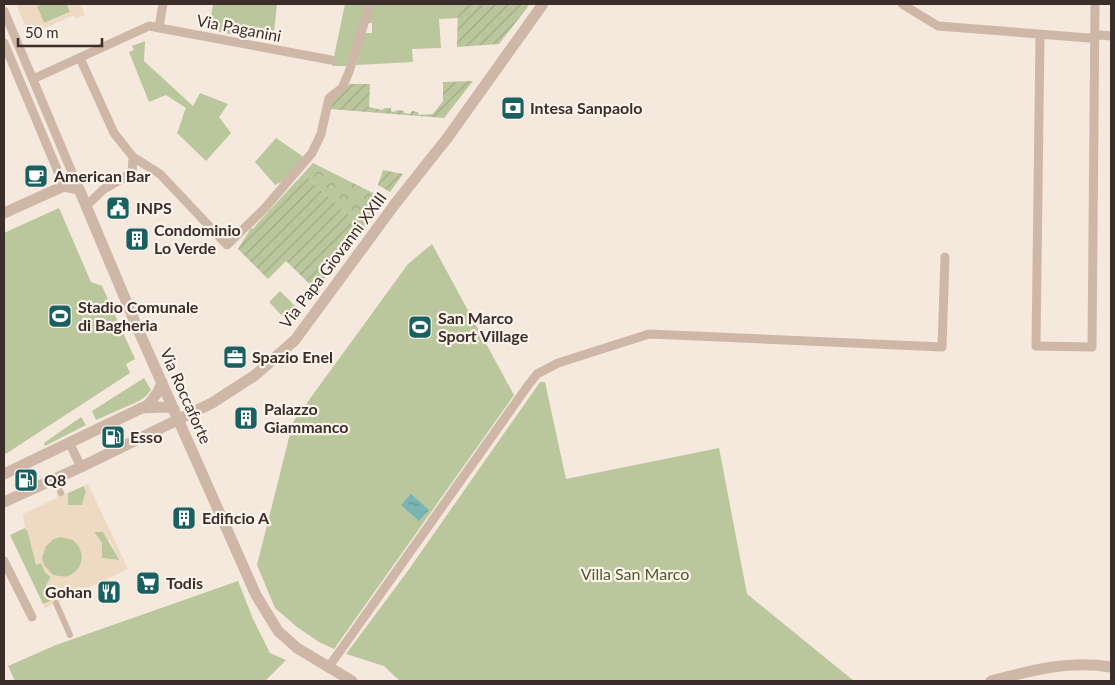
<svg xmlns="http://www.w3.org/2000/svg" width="1115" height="685" viewBox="0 0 1115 685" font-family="Lato,sans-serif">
	<defs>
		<pattern id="forest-crowns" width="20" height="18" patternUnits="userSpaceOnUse" patternTransform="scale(1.25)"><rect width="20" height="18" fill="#bac69c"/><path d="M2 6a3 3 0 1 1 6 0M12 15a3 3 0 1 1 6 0" fill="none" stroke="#a1aa86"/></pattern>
		<pattern id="garden-furrows" width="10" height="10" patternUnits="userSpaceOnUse" patternTransform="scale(1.25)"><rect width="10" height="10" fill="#bac69c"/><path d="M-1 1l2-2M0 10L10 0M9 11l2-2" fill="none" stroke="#a1aa86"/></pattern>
		<pattern id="water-ripples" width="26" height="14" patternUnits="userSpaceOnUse" patternTransform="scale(1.25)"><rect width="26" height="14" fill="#79b5b4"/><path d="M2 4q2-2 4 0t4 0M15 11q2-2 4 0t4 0" fill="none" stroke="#649492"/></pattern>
	</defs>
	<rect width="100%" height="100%" fill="#f5e8dd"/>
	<!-- green -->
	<path fill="#bac69c" d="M42,4H67L70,12L44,23L36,6Z
		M213,4H277L273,42L209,30Z
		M345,4H367L347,66H332Z
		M373,4H458L459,18L439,19L441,48L412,49L413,62L356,65L364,33H372V23H367Z
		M145,41L144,61L193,106L200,93L228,104L219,117L231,133L206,161L177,133C181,125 182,116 186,108L166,95L149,102L129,52L134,50L132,46Z
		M276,138L305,158L283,181L275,185L255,162Z
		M59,208L91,282L102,286L135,359L126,364L130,373L4,455V233Z
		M432,244L514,395L334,649L319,642L297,627L275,608L257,565L293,422L408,264Z
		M280,291L301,312L290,324L270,303V301Z
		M144,378L151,390L145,397L139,401L96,420L92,411Z
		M540,382H545L566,479L719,448L747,594L854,681H400L384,666L346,654L407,572Z
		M81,417L86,425L45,446L44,443Z
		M84,486L86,492L82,505H68V493Z
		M25,528L28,532L36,564L41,563L45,572L51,577L46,586L51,601L43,604L10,535Z
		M94,532H103L120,561L102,558V543Z
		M42 557a20 20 0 1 1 40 0a20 20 0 1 1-40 0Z
		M238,581L253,619L270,653L286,660L265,681H15L8,666L56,645Z"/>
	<!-- forest -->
	<path fill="url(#forest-crowns)" d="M313,163L385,199L363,228L303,174Z"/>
	<!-- garden -->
	<path fill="url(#garden-furrows)" d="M458,4H530L499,44L457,47Z
		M473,81L444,118L330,109L334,97L350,84H370L369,107L382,110L385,108H391V111L393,112L398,110L404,111V113L410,114L412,111L418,112L419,115L433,114L443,101V82Z
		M383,170L403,174L390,192L378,185Z
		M303,174L363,228L316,290L286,261L268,279L238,249L251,228L253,229L256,225Z"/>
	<!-- plaza -->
	<path fill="#eed9c3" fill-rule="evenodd" d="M16,4H42L37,6L44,23L70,12L67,4H80L85,15L76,18L74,15L29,35Z
		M88,484L128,569L45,608L43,604L51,601L46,586L51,577L45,572L41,563L36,565L28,532L25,528L23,514L57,498V493H68V505H82L86,492L84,486ZM94,532H103L108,541L110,540L119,560L102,558V543ZM61,537L73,540L78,545L83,557L78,570L67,577L53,575L44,565L42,558L46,546L55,538Z"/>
	<!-- water -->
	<path fill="url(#water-ripples)" d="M411,494L429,510L419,521L401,505Z"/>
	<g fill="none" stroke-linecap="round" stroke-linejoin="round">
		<!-- pedestrian -->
		<path stroke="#cfb7a8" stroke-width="6" d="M55,479L61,493
			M56,603L70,635"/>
		<!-- minor -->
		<path stroke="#cfb7a8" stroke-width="9" d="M902,4L938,26L1089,38L1101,35L1111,36
			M4,11L79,189
			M159,27L163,4
			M1040,35L1036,346L1092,347L1095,4
			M4,43L64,186
			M80,58L114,133L133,157L160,174L227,245L265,208L312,153L321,134L329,98L342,88L349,72L370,4
			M33,79L149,26L331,60
			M86,206L104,189L132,173L133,157
			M69,442L81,467
			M4,561L32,617
			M328,668L529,384L537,374L558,363L649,334L942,347L945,257"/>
		<!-- tertiary -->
		<path stroke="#cfb7a8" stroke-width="11" d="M4,213L64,186L79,189L137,327L256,595L278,631L297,648L352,681
			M141,408L165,407L174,409
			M4,474L148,405L158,392L162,382
			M4,502L81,467L212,403L254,376L295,340L395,204L448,137L543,4
			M991,681C1032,670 1069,660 1111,667"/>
	</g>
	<!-- icons -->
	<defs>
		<g id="bank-square" transform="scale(1.25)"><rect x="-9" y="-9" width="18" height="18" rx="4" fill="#1a6061" stroke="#fcf3eb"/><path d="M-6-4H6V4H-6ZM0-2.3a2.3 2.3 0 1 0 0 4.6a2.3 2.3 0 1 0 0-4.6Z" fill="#fff"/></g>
		<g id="cafe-square" transform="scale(1.25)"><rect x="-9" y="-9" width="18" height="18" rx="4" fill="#1a6061" stroke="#fcf3eb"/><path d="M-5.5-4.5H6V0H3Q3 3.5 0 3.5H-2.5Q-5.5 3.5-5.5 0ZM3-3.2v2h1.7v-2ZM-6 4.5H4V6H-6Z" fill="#fff"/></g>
		<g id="civic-square" transform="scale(1.25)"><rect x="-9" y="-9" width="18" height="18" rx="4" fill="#1a6061" stroke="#fcf3eb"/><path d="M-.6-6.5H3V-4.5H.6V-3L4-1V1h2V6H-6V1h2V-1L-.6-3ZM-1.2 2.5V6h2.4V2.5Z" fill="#fff"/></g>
		<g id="building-square" transform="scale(1.25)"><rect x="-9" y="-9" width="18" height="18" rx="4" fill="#1a6061" stroke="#fcf3eb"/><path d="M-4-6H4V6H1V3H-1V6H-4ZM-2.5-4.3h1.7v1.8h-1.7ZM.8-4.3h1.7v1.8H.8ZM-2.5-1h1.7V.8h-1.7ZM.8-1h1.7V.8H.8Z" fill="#fff"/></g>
		<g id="stadium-square" transform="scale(1.25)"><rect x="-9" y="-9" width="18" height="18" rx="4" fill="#1a6061" stroke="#fcf3eb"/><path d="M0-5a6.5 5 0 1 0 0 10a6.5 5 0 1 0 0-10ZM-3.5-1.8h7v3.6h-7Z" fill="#fff"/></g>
		<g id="office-square" transform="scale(1.25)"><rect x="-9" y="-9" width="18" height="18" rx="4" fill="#1a6061" stroke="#fcf3eb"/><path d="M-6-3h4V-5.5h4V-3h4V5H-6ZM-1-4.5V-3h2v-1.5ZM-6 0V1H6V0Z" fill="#fff"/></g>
		<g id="fuel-square" transform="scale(1.25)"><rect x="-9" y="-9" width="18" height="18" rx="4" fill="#1a6061" stroke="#fcf3eb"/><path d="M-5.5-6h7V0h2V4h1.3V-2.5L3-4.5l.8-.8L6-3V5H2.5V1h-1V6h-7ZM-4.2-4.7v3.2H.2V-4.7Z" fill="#fff"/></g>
		<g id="supermarket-square" transform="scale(1.25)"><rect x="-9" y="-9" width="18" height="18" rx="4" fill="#1a6061" stroke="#fcf3eb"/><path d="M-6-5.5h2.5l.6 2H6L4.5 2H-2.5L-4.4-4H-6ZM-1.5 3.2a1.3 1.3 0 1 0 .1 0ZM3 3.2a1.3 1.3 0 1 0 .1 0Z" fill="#fff"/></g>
		<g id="restaurant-square" transform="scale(1.25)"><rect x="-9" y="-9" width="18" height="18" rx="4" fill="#1a6061" stroke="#fcf3eb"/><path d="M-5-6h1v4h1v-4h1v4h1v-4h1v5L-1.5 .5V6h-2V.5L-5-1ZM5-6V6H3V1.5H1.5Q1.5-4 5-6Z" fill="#fff"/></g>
	</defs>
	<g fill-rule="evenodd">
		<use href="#bank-square" x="513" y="108"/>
		<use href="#cafe-square" x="36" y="176"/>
		<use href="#civic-square" x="118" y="208"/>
		<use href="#building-square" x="137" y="239"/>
		<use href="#stadium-square" x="60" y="316"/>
		<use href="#stadium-square" x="420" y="327"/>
		<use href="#office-square" x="235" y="357"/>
		<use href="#building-square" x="246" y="418"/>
		<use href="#fuel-square" x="113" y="437"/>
		<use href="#fuel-square" x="26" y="480"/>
		<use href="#building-square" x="184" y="518"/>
		<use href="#supermarket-square" x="148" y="583"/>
		<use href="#restaurant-square" x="109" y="592"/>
	</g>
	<g text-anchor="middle" stroke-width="4.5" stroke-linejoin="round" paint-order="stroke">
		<!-- street labels -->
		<g font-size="16" fill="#3b2d29" stroke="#fcf3eb">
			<text transform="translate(239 28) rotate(11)" y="6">Via Paganini</text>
			<text transform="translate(333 260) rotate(-53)" y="6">Via Papa Giovanni XXIII</text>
			<text transform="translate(186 396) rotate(66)" y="6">Via Roccaforte</text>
		</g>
		<!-- poi labels -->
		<g font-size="16" font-weight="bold" fill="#3b2d29" stroke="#fcf3eb" text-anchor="start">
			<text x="530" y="114">Intesa Sanpaolo</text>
			<text x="54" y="182">American Bar</text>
			<text x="136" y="214">INPS</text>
			<text x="154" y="236">Condominio<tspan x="154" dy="18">Lo Verde</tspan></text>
			<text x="78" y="313">Stadio Comunale<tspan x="78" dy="18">di Bagheria</tspan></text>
			<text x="438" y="324">San Marco<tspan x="438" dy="18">Sport Village</tspan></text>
			<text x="252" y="363">Spazio Enel</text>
			<text x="264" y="415">Palazzo<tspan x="264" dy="18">Giammanco</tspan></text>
			<text x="130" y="443">Esso</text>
			<text x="44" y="486">Q8</text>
			<text x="202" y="524">Edificio A</text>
			<text x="166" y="589">Todis</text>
			<text x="92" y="598" text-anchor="end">Gohan</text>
		</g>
		<!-- park labels -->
		<g font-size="16" fill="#4c5b2a" stroke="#fcf3eb">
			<text x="635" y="580">Villa San Marco</text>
		</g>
	</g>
	<!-- border -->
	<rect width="1115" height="685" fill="none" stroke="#3b2d29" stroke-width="10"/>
	<!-- scale -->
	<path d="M18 38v8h84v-8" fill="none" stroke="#3b2d29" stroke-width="2.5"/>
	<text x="25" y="38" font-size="15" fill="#3b2d29" stroke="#fcf3eb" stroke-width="4" paint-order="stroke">50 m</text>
</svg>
